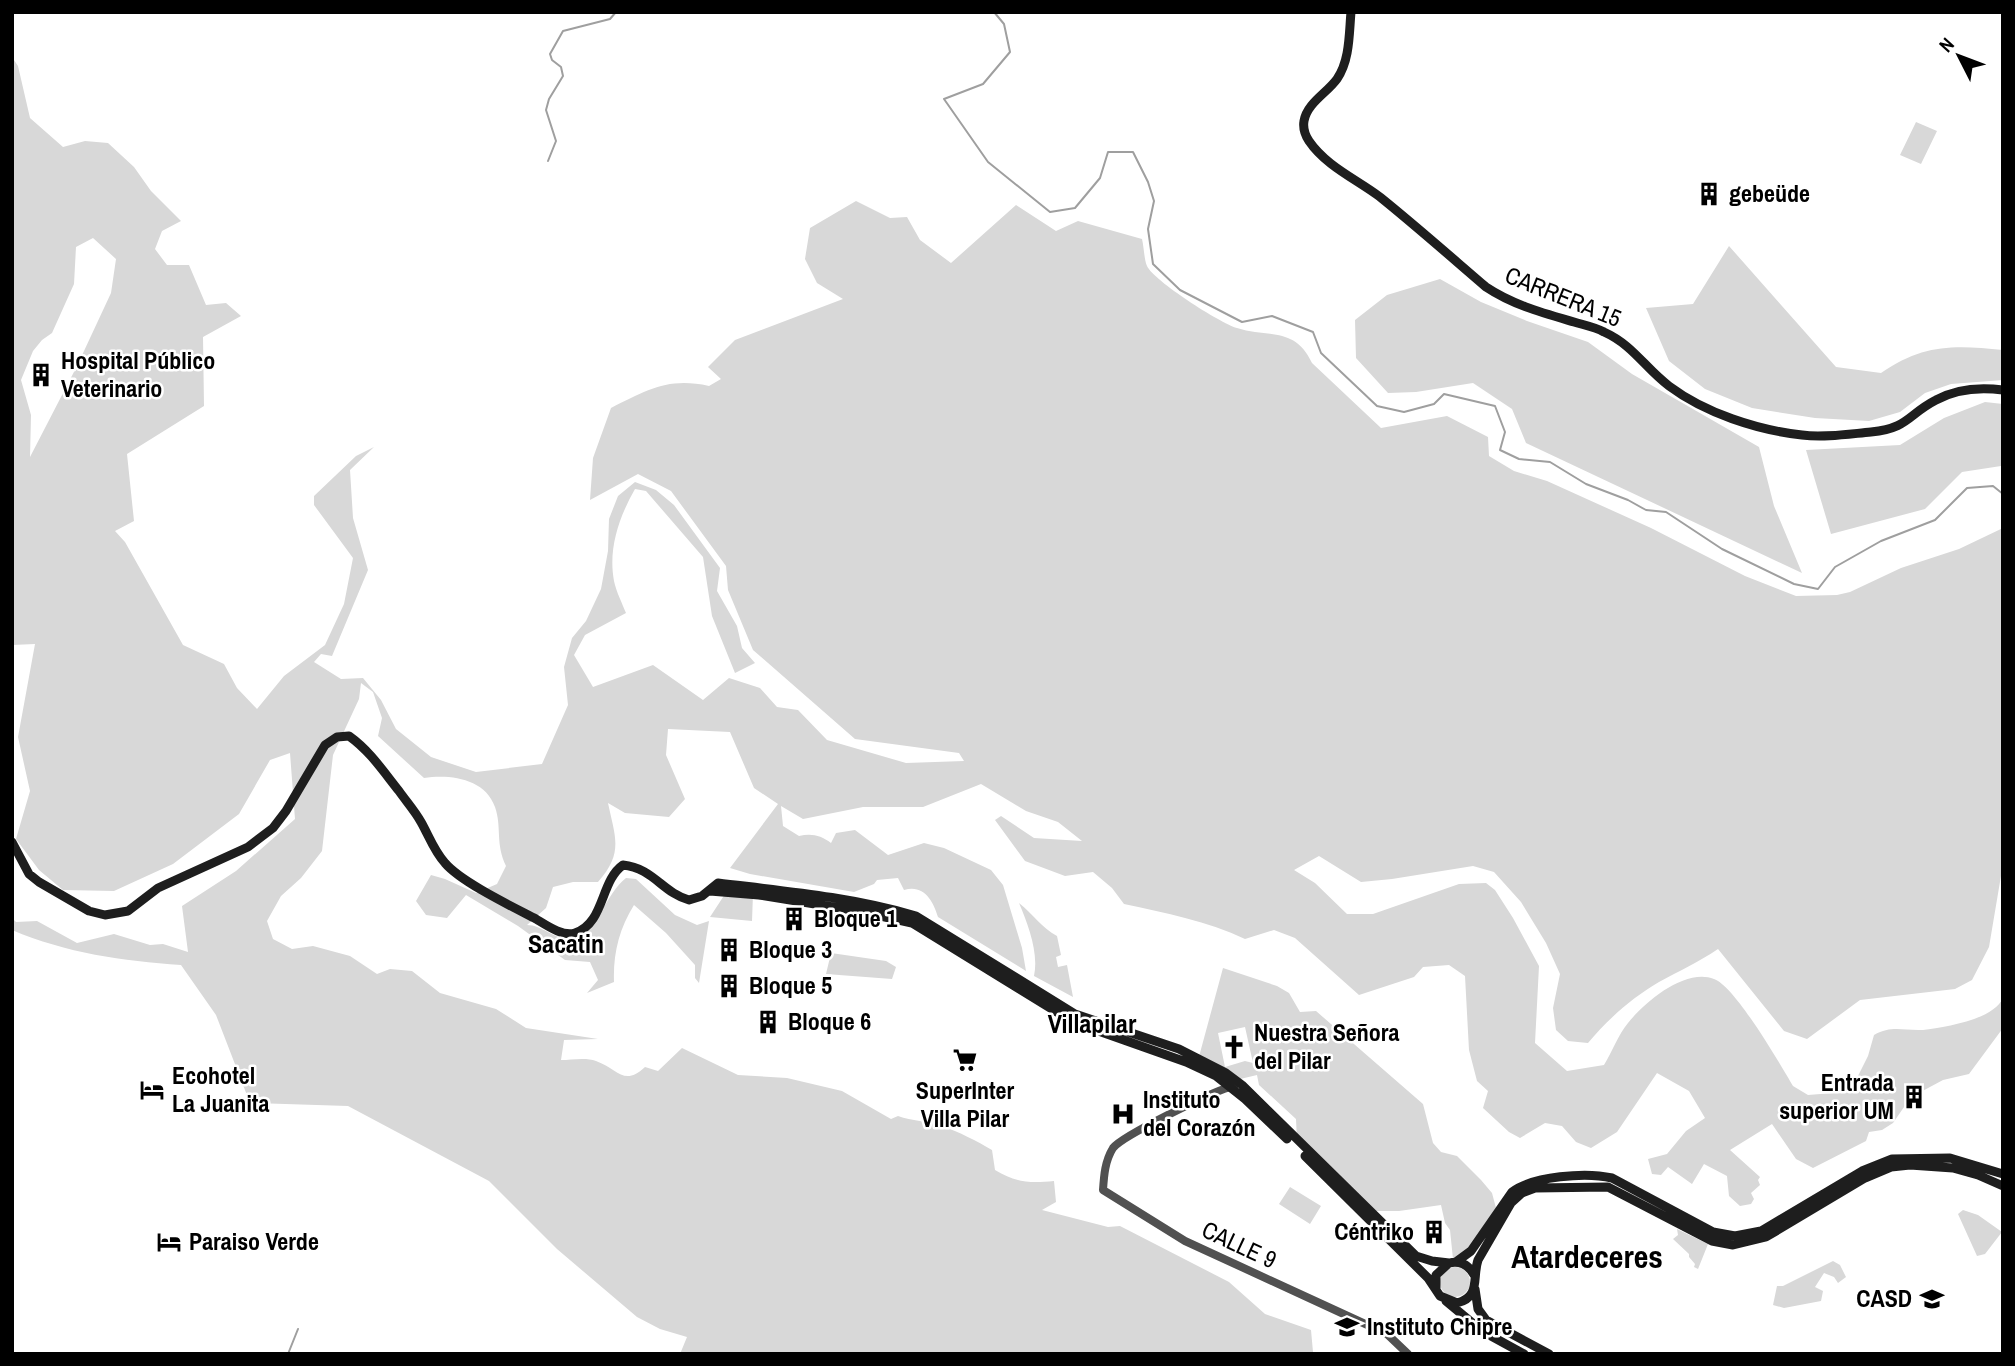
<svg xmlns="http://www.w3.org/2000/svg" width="2015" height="1366" viewBox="0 0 2015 1366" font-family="'Archivo Narrow',sans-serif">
	<rect width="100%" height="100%" fill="#fff"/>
	<!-- green -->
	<path fill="#d8d8d8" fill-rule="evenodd" d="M12,57L18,66L30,118L63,147L85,141L108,143L134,167L151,191L181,221L162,231L155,249L167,265H189L206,305L226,303L241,316L203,337L204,406L127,454L134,521L115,531L125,542L183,645L224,664L237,688L257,709L284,676L325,645L344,604L353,558L314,505V496L356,456L374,447L350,470L353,518L368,570L332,656L321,654L314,662L341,679L363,678L381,700L396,729L431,757L476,772L542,764L568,705L564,667L572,638L586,621L601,589L608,551L609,519L618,496L635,482L656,490L674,505L720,568L717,591L737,626L742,648L755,663L735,673L712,616L703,557L646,491L635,489C619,517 608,549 614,581C616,591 622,603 626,613L585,635L574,655L593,687L653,665L703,700L729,678L760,688L777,707L798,710L827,740L906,763L964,761L959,753L855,739L753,650L728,590L726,566L671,491L638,474L590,500L593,458L611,408C647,390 668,377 709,386L721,379L708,367L735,340L843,299L817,283L805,259L810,228L856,201L890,218L907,217L920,240L951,263L1016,205L1056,231L1078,221L1142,239C1144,247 1144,259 1147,266C1154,281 1220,323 1237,328C1267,338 1295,326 1312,363L1381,428L1447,416L1488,437L1489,456L1514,471L1547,481L1651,528L1745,576L1796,596L1837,595L1850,592L1901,568L1959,549L2003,528V864L1989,947L1972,980L1955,989L1860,1000L1807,1039L1784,1031L1718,949C1699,962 1679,971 1659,982C1633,997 1607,1020 1588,1043L1568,1041L1556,1030L1553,1008L1560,974L1546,943L1521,902L1494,872L1473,866L1392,879L1361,882L1319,856L1294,870L1315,883L1347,914H1373L1459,884L1486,883L1495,890L1513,918L1539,966L1535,1043L1567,1071L1604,1065C1612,1052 1618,1035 1628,1023C1645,1002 1685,968 1714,979C1735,986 1780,1064 1793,1086L1808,1095L1833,1093L1858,1076L1868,1056L1874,1035C1892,1025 1903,1031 1923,1030C1945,1027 1993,1020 2003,998V1028L1969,1074L1943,1080L1915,1095L1913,1094L1893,1123L1882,1130L1869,1132L1866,1141L1813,1168L1796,1159L1772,1124L1730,1150L1760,1177L1758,1180L1760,1185L1751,1193L1754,1199L1751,1204L1740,1206L1729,1196L1727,1176L1704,1164L1692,1184L1668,1167L1661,1175L1652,1174L1648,1159L1667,1154L1686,1131L1705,1118L1689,1091L1657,1073L1617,1132L1591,1148L1576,1142L1562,1126L1545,1123L1520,1138L1509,1132L1483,1108L1488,1091L1477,1081L1469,1050L1465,976L1449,965L1423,967L1414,977L1359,995L1295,938L1274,930L1245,939C1208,921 1165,913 1124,904L1112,888L1093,872L1065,876L1025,861L995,820L1001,816L1034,838L1082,841L1058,822L1026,811L981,784L923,807H863L803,819L781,806L783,826L799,836C811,833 821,835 831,843L836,833L855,830L888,855L924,843L944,848L991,870L1003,885L1022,948L1026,971L938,917C933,901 924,884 904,890L898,878L877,880L874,884L854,892L750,874L730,868L778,804L754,788L730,732L668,729L666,755L685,799L669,817L625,813L608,803C615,837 624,853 598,882H573L553,887L546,908L527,925C543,925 557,942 573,939C594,936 607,892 626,878L636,879L675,915L697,925L709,921L699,983L695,978V965L666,933L634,905C619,929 613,954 614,982L587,993L598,980L590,962L565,960L518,926L466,895L447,918L426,915L416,901L431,875L445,879L476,893L497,884L506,866C495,844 502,827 495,807C485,778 449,774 424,778L378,736L382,718L373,692L361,683L359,699L333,755L322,851L301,878L281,896L267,921L273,939L292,949L313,946L350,956L377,974L390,969L412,971L440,993L496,1009L526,1028L598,1039L564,1040L561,1060C571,1060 586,1057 596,1061C618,1069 624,1087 645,1067L658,1071L682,1048L738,1075L787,1078L842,1091L891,1119L898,1116C912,1121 927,1121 942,1126C959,1132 977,1141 992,1150L995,1170C1017,1183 1030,1183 1054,1181L1056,1202L1042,1210L1108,1227L1120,1226L1229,1282L1265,1314L1311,1330L1313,1352L680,1354L687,1337L660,1329L637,1317L557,1249L489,1181L348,1106L250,1103L216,1015L181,965C123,961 66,953 12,930V918L16,922L37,921L77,943L114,934L150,945L163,944L188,952L182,906L236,871L295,819L290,753L270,760L239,814L173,864L114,891L63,890L39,870L16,839L30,791L18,737L35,644L12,645ZM93,238L116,259L111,293L77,366L30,457L31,415L21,380L33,351L42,340L52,333L74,284L76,247Z
		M1916,122L1937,131L1921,164L1900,155Z
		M1729,246L1836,367L1881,373C1923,344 1954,345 2003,350V380L1951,384L1925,393L1900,412L1869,421L1815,418L1752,408L1705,389L1669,361L1646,308L1693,304Z
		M1440,279L1481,302L1527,321L1588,342L1632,374L1759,447L1774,506L1802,573L1526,443L1512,409L1473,383L1416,392L1388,393L1356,358L1355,320L1387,295Z
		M1985,402L2003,404L2001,466L1962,472L1925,509L1831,534L1806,450L1900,445L1944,418Z
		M727,891L753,894L752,921L710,917Z
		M1019,903C1033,914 1042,928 1057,936L1061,955L1056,957L1058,967L1067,965L1073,997L1034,976C1039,953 1028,924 1019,903Z
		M831,953L886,961L896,967L892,979L826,974Z
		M1223,968L1277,986L1289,993L1300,1012L1316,1011L1423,1104L1433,1143L1441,1152L1457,1156L1481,1180L1492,1193L1496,1208L1472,1247L1453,1259L1450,1230L1445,1223L1441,1205L1399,1211H1368L1297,1140L1296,1119L1259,1085L1257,1075L1236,1080L1197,1064ZM1245,1027L1253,1063L1245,1061L1225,1067L1218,1033Z
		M1290,1187L1321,1206L1310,1224L1279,1204Z
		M1963,1210L1978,1215L2002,1232L1985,1254L1977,1256L1958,1214Z
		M1677,1229L1708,1244L1698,1269L1694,1267L1695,1264L1689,1257V1254L1673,1239L1678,1235Z
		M1833,1261L1840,1265L1846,1277L1838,1283L1834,1277L1824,1273L1815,1287L1823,1291L1821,1301L1784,1308L1773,1305L1777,1286H1783Z
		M1440 1282a15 15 0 1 1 30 0a15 15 0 1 1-30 0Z"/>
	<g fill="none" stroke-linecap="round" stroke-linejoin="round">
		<!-- stream -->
		<path stroke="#9f9f9f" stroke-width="2" d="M994,12L1004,24L1010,52L983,84L944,99L988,162L1050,212L1075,208L1100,178L1108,152H1133L1148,182L1154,201L1148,229L1153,264L1180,290L1242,322L1272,316L1313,332L1321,353L1377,406L1404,412L1434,404L1444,394L1495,406L1505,432L1500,450L1519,459L1550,462L1586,484L1628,500L1646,510L1666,512L1722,549L1794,584L1818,589L1835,567L1881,541L1935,520L1967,488L1993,486L2003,494
			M548,161L556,141L546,110L549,99L563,76L561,67L552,60L550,54L563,31L610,19L616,12
			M288,1354L298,1329"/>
		<!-- tertiary -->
		<path stroke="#515151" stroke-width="8" d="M1234,1086C1217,1089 1122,1136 1113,1148C1105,1161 1104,1175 1103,1190L1185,1241L1387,1334L1408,1354"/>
		<!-- secondary -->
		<path stroke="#1e1e1e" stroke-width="9" d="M1351,12C1349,34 1350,60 1337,79C1327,93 1307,103 1304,121C1303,127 1305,135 1309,141C1326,166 1356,179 1380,197C1416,226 1451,257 1486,287C1513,305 1543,313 1574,322C1584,325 1595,327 1604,332C1633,345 1645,368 1669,386C1705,413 1757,430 1802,435C1824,438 1849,434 1871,432C1909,428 1907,415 1936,400C1956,389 1980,387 2003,390
			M12,842L29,874L39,882L89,911L105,915L128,911L158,888L248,847L273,828L286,811L325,745L337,737L349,736C370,751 383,771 399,791C406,801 415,811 421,822C429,836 434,851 445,863C461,882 513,907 536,919C546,925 563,937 575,933C605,923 600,881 623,865C653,868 663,893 689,900L702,896L718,883C784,891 852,897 916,916L1075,1014L1179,1049L1226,1073L1242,1085L1416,1256L1432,1261L1449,1263
			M710,891L759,895L858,911L912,923L1073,1022L1186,1062L1216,1076L1245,1099L1287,1139
			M1305,1156L1428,1278L1440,1296L1457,1303C1481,1297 1472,1278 1478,1260L1511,1203L1522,1193L1535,1188L1608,1187L1712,1241L1733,1245L1766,1237L1865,1178L1891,1167L1910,1165L1953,1168L1978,1175L2003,1186
			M1456,1262L1471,1251L1512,1192C1533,1176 1586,1172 1612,1178L1713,1232L1735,1236L1761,1231L1862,1171L1892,1159L1950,1158L2003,1174
			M1436,1289V1275L1449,1263C1461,1260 1469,1265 1475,1276
			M1475,1289L1478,1309L1486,1320L1549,1354
			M1446,1301L1482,1331L1524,1354"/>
	</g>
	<!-- icons -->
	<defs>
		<g id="building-bare" transform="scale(1.89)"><path d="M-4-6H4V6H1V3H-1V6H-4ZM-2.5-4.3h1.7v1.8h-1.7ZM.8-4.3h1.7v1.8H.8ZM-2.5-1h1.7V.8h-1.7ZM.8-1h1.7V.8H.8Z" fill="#000" stroke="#fff" stroke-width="2.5" paint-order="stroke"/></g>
		<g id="church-bare" transform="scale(1.89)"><path d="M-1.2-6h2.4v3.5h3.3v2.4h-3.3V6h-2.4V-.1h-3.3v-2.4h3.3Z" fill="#000" stroke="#fff" stroke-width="2.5" paint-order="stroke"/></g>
		<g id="supermarket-bare" transform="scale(1.89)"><path d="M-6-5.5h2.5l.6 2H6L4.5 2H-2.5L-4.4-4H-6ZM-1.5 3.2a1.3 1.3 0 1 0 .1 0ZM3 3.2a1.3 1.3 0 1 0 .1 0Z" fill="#000" stroke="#fff" stroke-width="2.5" paint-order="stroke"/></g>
		<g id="hotel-bare" transform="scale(1.89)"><path d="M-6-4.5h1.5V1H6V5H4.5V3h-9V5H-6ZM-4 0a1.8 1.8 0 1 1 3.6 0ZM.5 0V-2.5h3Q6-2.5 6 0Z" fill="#000" stroke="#fff" stroke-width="2.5" paint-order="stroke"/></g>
		<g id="hospital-bare" transform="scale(1.89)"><path d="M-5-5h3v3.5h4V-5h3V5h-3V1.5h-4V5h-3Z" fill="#000" stroke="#fff" stroke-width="2.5" paint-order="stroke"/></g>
		<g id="school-bare" transform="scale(1.89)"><path d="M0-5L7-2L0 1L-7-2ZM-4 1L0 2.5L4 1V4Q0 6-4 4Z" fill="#000" stroke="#fff" stroke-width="2.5" paint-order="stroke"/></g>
	</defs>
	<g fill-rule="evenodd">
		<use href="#building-bare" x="1709" y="194"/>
		<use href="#building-bare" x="41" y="375"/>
		<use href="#building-bare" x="794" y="919"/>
		<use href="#building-bare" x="729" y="950"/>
		<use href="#building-bare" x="729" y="986"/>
		<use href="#building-bare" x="768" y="1022"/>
		<use href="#church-bare" x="1234" y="1047"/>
		<use href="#supermarket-bare" x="965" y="1060"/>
		<use href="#hotel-bare" x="152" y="1090"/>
		<use href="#building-bare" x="1914" y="1097"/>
		<use href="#hospital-bare" x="1123" y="1114"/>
		<use href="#building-bare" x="1434" y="1232"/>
		<use href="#hotel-bare" x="169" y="1242"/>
		<use href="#school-bare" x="1932" y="1299"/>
		<use href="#school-bare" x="1347" y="1327"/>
	</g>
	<g text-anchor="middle" stroke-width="5" stroke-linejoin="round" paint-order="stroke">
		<!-- poi labels -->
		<g font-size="24" font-weight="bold" fill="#000" stroke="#fff" text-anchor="start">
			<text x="1729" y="202">gebeüde</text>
			<text x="61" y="369">Hospital Público<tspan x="61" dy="28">Veterinario</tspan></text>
			<text x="814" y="927">Bloque 1</text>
			<text x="749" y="958">Bloque 3</text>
			<text x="749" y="994">Bloque 5</text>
			<text x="788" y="1030">Bloque 6</text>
			<text x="1254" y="1041">Nuestra Señora<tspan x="1254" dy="28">del Pilar</tspan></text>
			<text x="172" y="1084">Ecohotel<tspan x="172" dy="28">La Juanita</tspan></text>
			<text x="1894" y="1091" text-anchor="end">Entrada<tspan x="1894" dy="28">superior UM</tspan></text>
			<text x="965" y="1099" text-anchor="middle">SuperInter<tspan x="965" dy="28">Villa Pilar</tspan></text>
			<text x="1143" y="1108">Instituto<tspan x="1143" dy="28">del Corazón</tspan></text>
			<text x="1414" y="1240" text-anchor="end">Céntriko</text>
			<text x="189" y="1250">Paraiso Verde</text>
			<text x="1912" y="1307" text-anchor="end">CASD</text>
			<text x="1367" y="1335">Instituto Chipre</text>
		</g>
		<!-- street labels -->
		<g font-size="24" fill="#000" stroke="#fff">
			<text transform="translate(1563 297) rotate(22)" y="8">CARRERA 15</text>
			<text transform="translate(1239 1245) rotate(25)" y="8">CALLE 9</text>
		</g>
		<!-- neighbourhood labels -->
		<g font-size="26" font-weight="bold" fill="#000" stroke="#fff">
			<text x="566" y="953">Sacatin</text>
			<text x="1092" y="1033">Villapilar</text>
		</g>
		<!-- district labels -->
		<g font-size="32" font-weight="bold" fill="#000" stroke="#fff">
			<text x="1587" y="1268">Atardeceres</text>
		</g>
	</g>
	<!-- border -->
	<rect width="2015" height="1366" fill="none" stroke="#000000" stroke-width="28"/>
	<!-- north arrow -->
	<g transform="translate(1959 56) rotate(312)" stroke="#ffffff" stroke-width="5" paint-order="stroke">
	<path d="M0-5L12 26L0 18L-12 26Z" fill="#000000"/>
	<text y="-10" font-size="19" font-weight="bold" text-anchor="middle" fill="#000000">N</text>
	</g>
</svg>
